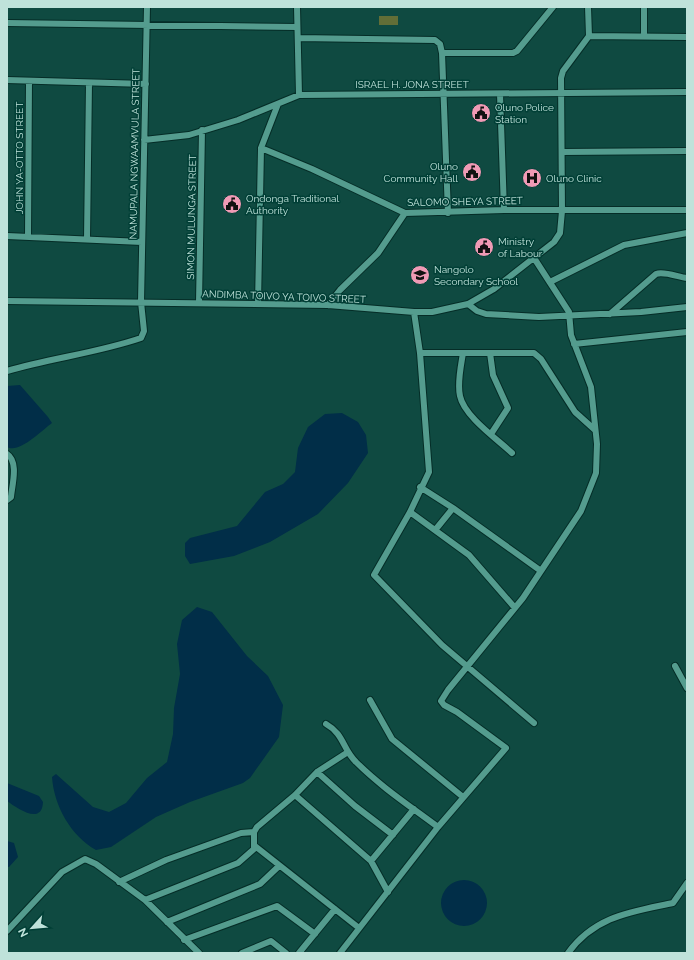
<svg xmlns="http://www.w3.org/2000/svg" width="694" height="960" viewBox="0 0 694 960" font-family="Raleway,sans-serif">
	<rect width="100%" height="100%" fill="#0f4a41"/>
	<!-- green -->
	<path fill="#626e37" d="M379,16H398V25H379Z"/>
	<!-- water -->
	<path fill="#012e48" d="M20,385L48,417L52,423C41,431 19,454 7,447L8,421L7,420V386Z
		M342,413L358,422L366,435L368,453L348,483L318,514L270,542L234,556L190,564L185,556V543L190,538L237,526L265,492L283,484L295,472L298,448L308,427L325,414Z
		M197,607L212,612L247,656L268,676L283,705L279,737L250,778L243,783L190,802L156,817L111,847L96,850C71,836 54,806 52,777L56,774L93,807L109,812L126,803L147,778L167,762L173,734L174,708L180,674L177,644L182,620Z
		M7,783L39,796L43,802C42,826 17,808 7,801Z
		M7,841L14,843L18,857L9,867H7Z
		M441 903a23 23 0 1 1 46 0a23 23 0 1 1-46 0Z"/>
	<g fill="none" stroke-linecap="round" stroke-linejoin="round">
		<!-- minor casing -->
		<g stroke="#052d27" stroke-width="8">
			<path id="minor" d="M297,7L299,95
				M644,7V36
				M7,23L297,27
				M589,36L687,37
				M298,38L435,40L440,44L442,53
				M7,80L146,84
				M500,94L504,210
				M144,140L189,135L238,120L299,95L687,92
				M261,148L312,169L405,213L504,210H687
				M562,152L687,151
				M448,213L442,53H513L517,51L553,7
				M7,236L142,242
				M28,236L29,81
				M87,239L89,83
				M550,282L624,245L687,233
				M7,301L328,305L414,312H432L468,304L494,289L554,242L560,233L562,211L561,78L563,71L589,36L588,7
				M199,303L202,130
				M258,304L261,148L278,104
				M468,304L477,311L486,314L539,317L641,312L687,307
				M328,305L340,290L378,253L405,213
				M414,312L420,353L429,472L410,512L374,575L442,645L534,723
				M610,314L656,274C664,271 678,277 687,278
				M574,344L687,332
				M420,353H534L541,359L575,412L595,430
				M463,353C461,366 457,383 460,396C464,416 497,439 512,453
				M490,353L493,375L508,408L491,434
				M7,371C51,358 97,353 141,338L144,331L141,302L147,7
				M7,454C19,462 12,485 11,497L7,500
				M420,487L453,508L541,571
				M410,512L469,555L515,608
				M436,529L453,508
				M675,666L687,688
				M370,700L392,739L463,797
				M326,724C344,734 343,750 356,762C381,787 410,806 438,827
				M317,772L355,806L393,835
				M295,795L371,861L388,892
				M255,846L359,928
				M371,861L414,809
				M119,882L166,860L241,833L254,832
				M145,900L238,863L254,849V832L257,827L295,795L317,772L348,752
				M167,922L260,884L279,866
				M7,931L62,872L85,859L96,864L145,900L199,953
				M184,940L277,906L315,934
				M242,953L271,941L286,953
				M299,953L335,909
				M340,953L438,827L506,748L457,712L444,705L441,701L448,690L523,598L581,511L596,473L597,444L591,387L571,335L569,312L534,258
				M568,953C595,916 631,912 673,903L687,883"/>
		</g>
		<!-- minor -->
		<use href="#minor" stroke="#549c8e" stroke-width="6"/>
	</g>
	<!-- icons -->
	<defs>
		<g id="civic-disc" transform="scale(1)"><circle r="9.5" fill="#f09ab5" stroke="#003f36"/><path d="M-.6-6.5H3V-4.5H.6V-3L4-1V1h2V6H-6V1h2V-1L-.6-3ZM-1.2 2.5V6h2.4V2.5Z" fill="#111"/></g>
		<g id="hospital-disc" transform="scale(1)"><circle r="9.5" fill="#f09ab5" stroke="#003f36"/><path d="M-5-5h3v3.5h4V-5h3V5h-3V1.5h-4V5h-3Z" fill="#111"/></g>
		<g id="school-disc" transform="scale(1)"><circle r="9.5" fill="#f09ab5" stroke="#003f36"/><path d="M0-5L7-2L0 1L-7-2ZM-4 1L0 2.5L4 1V4Q0 6-4 4Z" fill="#111"/></g>
	</defs>
	<g fill-rule="evenodd">
		<use href="#civic-disc" x="481" y="113"/>
		<use href="#civic-disc" x="472" y="172"/>
		<use href="#hospital-disc" x="532" y="178"/>
		<use href="#civic-disc" x="232" y="204"/>
		<use href="#civic-disc" x="484" y="247"/>
		<use href="#school-disc" x="420" y="275"/>
	</g>
	<g text-anchor="middle" stroke-width="3" stroke-linejoin="round" paint-order="stroke">
		<!-- street labels -->
		<g font-size="10" fill="#bfe2da" stroke="#003f36">
			<text x="412" y="88">ISRAEL H. JONA STREET</text>
			<text transform="translate(134 154) rotate(-89)" y="4">NAMUPALA NGWAAMVULA STREET</text>
			<text transform="translate(19 158) rotate(-90)" y="4">JOHN YA-OTTO STREET</text>
			<text transform="translate(465 201) rotate(-1)" y="4">SALOMO SHEYA STREET</text>
			<text transform="translate(191 217) rotate(-89)" y="4">SIMON MULUNGA STREET</text>
			<text transform="translate(284 296) rotate(2)" y="4">ANDIMBA TOIVO YA TOIVO STREET</text>
		</g>
		<!-- poi labels -->
		<g font-size="10" fill="#bfe2da" stroke="#003f36" text-anchor="start">
			<text x="495" y="111">Oluno Police<tspan x="495" dy="12">Station</tspan></text>
			<text x="458" y="170" text-anchor="end">Oluno<tspan x="458" dy="12">Community Hall</tspan></text>
			<text x="546" y="182">Oluno Clinic</text>
			<text x="246" y="202">Ondonga Traditional<tspan x="246" dy="12">Authority</tspan></text>
			<text x="498" y="245">Ministry<tspan x="498" dy="12">of Labour</tspan></text>
			<text x="434" y="273">Nangolo<tspan x="434" dy="12">Secondary School</tspan></text>
		</g>
	</g>
	<!-- border -->
	<rect width="694" height="960" fill="none" stroke="#bfe2da" stroke-width="16"/>
	<!-- north arrow -->
	<g transform="translate(32 928) rotate(243)" stroke="#003f36" stroke-width="3" paint-order="stroke">
	<path d="M0-3L7 15L0 10L-7 15Z" fill="#bfe2da"/>
	<text y="-6" font-size="11" font-weight="bold" text-anchor="middle" fill="#bfe2da">N</text>
	</g>
</svg>
